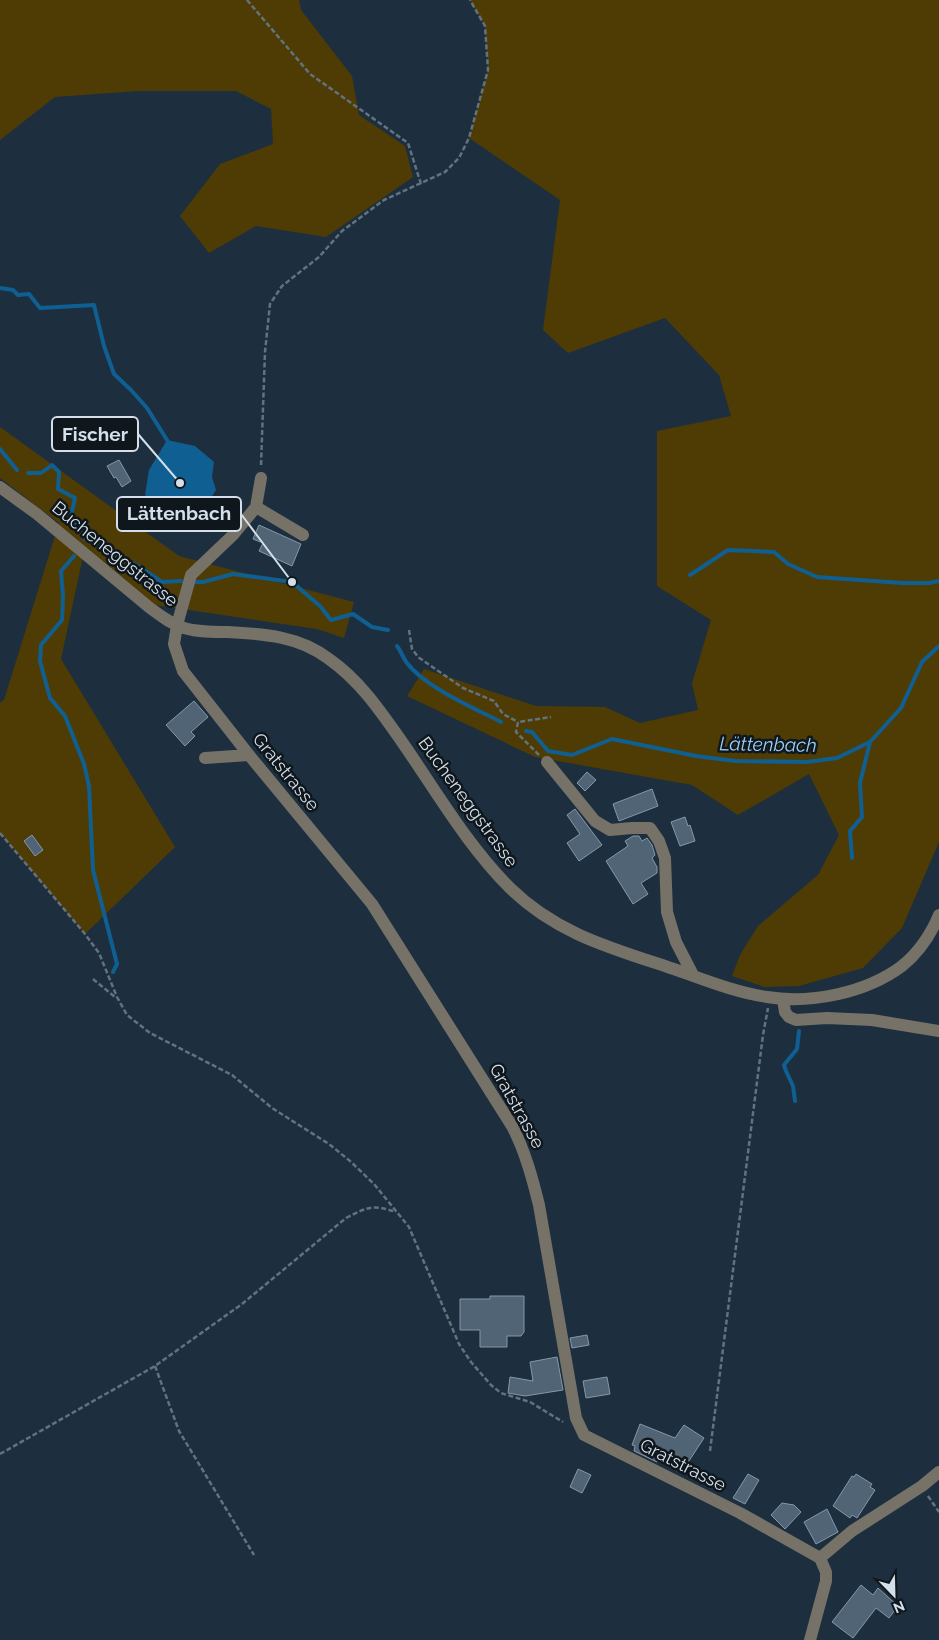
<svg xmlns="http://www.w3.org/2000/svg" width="939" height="1640" viewBox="0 0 939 1640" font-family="Raleway,sans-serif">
	<rect width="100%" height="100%" fill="#1d2f3e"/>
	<!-- green -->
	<path fill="#4e3c04" d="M0,0H299L301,10L352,76L359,115L405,146L413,177L326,237L256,226L209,253L180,216L220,164L273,144L271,109L236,91H138L55,97L0,140Z
		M470,0H939V842L902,928L863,968L799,986L765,987L732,976L740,955L758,926L818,875L839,835L809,774L738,815L692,785L535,757L407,696L424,669L536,706L605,707L640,723L698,710L692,683L711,620L657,586V431L731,416L719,375L665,318L568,353L543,330L560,200L469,138L488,70L485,26Z
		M0,427L179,556L354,602L344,638L317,629L155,605L85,547L61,659L175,847L85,934L0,833V703L4,700L59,523L0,478Z"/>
	<!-- water -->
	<path fill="#105f92" d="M167,440L195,446L214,462L212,477L216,490L194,524L183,526L163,512L145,495L149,470Z"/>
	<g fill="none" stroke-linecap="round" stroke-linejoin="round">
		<!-- stream -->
		<path stroke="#105f92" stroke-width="4" d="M0,288L13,290L18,295L29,294L40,308L94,305L104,346L114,374L131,390L147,408L167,440
			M0,449L17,470
			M28,473H41L52,465L59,472L58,489L75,498L71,516L85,539L138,566L162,582L181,581
			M74,556L61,571L63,596L62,620L41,645L40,661L50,698L65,716L84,764L89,786L93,870L117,964L113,972
			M690,575L728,550L774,552L788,564L817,577L902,583H929L939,581
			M195,582H203L233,574L292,582L320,606L331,620L353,614L372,627L388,630
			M397,646C401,651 403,658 407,663C425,687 474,708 501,722
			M526,731L532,732L548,751L572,755L612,739L696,756L735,761L807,762L837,758L870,742L901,708L922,662L939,646
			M852,858L850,831L862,817L860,783L870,742
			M795,1101L793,1086L786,1071L784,1065L797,1049L799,1031"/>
	</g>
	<!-- building -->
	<path fill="#516475" stroke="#8398aa" d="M119,460L131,481L122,487L116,477L114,478L107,466Z
		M259,525L301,544L292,566L259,551L263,543L253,539Z
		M194,701L208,717L191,732L195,736L185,746L166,725Z
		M587,772L596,780L585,791L577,783Z
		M652,789L658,806L619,821L613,804Z
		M575,809L602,845L579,861L567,843L580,834L567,815Z
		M685,817L688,826L690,825L695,841L680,846L671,822Z
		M32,835L43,850L35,856L24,841Z
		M633,836H639L642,841L647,838L652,845L655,855L652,858L657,867V873L641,883L648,894L633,904L606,861L628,846L625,841Z
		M490,1296H524V1332L521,1336H507V1347H480V1330H460V1299H490Z
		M587,1335L589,1345L572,1348L570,1338Z
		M557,1357L563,1390L525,1396L508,1393L510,1377L533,1381L530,1362Z
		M607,1377L610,1394L586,1398L583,1381Z
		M640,1424L675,1438L684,1425L704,1438L685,1467L661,1452L657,1462L634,1451L635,1446L632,1445Z
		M578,1469L591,1475L582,1493L570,1487Z
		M748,1474L759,1480L745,1504L733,1498Z
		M856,1474L872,1484L870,1487L875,1490L857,1518L852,1515L850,1518L833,1506L852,1476L854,1477Z
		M782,1503L794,1505L801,1512L785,1529L771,1515Z
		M827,1509L838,1532L816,1544L804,1522Z
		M861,1585L873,1595L878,1588L898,1606L889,1618L876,1608L853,1638L832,1622Z"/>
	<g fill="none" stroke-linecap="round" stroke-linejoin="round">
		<!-- path -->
		<path stroke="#63727f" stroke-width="2.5" stroke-dasharray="5 2.5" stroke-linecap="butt" d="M247,0L310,74L408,143L421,184
			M261,465L265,352L270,304L282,286L319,257L342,231L384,200L445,172L459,158L469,138L488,70L485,26L470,0
			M409,630L412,649L418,657L463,688L494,701L503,714L518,722
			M539,755L516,732L518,722L551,717
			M0,833L85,934L99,953L117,997L127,1015L150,1033L232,1075L272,1108L329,1144L350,1161L374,1184L409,1227L459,1344L471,1362L491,1385L501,1393L530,1402L563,1422
			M93,979L115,997
			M155,1366L179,1431L254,1555
			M710,1451L763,1035L768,1008
			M0,1454L155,1366L242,1304L346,1218C368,1207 372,1204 396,1212
			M928,1496L939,1512"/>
		<!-- minor -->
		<path stroke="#767268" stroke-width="12" d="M261,478L256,507L233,535L191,575L177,625L174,644L183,671L249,755L372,904L512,1126C525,1151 532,1177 539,1205L576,1418L584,1435L740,1513L820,1558L826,1572V1581L810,1640
			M0,487L37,514L150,608C161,616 171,624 184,628C198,632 213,632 228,632C264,634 299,636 329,659C359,680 379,709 400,739C435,789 466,844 510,888C555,932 607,947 665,966C698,977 732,992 767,997C811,1004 866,993 902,966C918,953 931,934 939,915
			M256,507L303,535
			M205,758L249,755
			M547,762L595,821L610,830L632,828H650L659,841L665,858L667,912L676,942L693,975
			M783,999L785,1012L789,1017L796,1020L827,1018L872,1020L939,1031
			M820,1558L852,1531L922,1486L939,1472"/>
	</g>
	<g text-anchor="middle" stroke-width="5" stroke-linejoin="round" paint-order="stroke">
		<!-- street labels -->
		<g font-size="18" fill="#d4dfe9" stroke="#0f171d">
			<text transform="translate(115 554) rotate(39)" y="6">Bucheneggstrasse</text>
			<text transform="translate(286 772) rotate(51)" y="6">Gratstrasse</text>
			<text transform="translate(468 802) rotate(54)" y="6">Bucheneggstrasse</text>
			<text transform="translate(517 1106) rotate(61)" y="6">Gratstrasse</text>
			<text transform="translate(683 1465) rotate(27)" y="6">Gratstrasse</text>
		</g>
		<!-- water labels -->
		<g font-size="19" font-style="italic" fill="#98cef9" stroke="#0f171d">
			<text transform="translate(768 744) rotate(1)" y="7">Lättenbach</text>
		</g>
	</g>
	<!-- callouts -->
	<path fill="none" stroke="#d4dfe9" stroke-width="2" d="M180 483L138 434M292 582L241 514"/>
	<g fill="#d4dfe9" stroke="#0f171d" stroke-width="2">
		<circle cx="180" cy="483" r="5"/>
		<circle cx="292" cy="582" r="5"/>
	</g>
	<g fill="#0f171d" stroke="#d4dfe9" stroke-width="2">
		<rect x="52" y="417" width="86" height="34" rx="5"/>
		<rect x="117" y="497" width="124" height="34" rx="5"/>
	</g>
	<g font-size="19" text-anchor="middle" font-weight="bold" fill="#d4dfe9">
		<text x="95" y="441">Fischer</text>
		<text x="179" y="520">Lättenbach</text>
	</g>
	<!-- north arrow -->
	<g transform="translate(894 1595) rotate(157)" stroke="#0f171d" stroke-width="4" paint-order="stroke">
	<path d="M0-4L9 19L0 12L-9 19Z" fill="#d4dfe9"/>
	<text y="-8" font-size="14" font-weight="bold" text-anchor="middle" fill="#d4dfe9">N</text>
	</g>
</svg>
